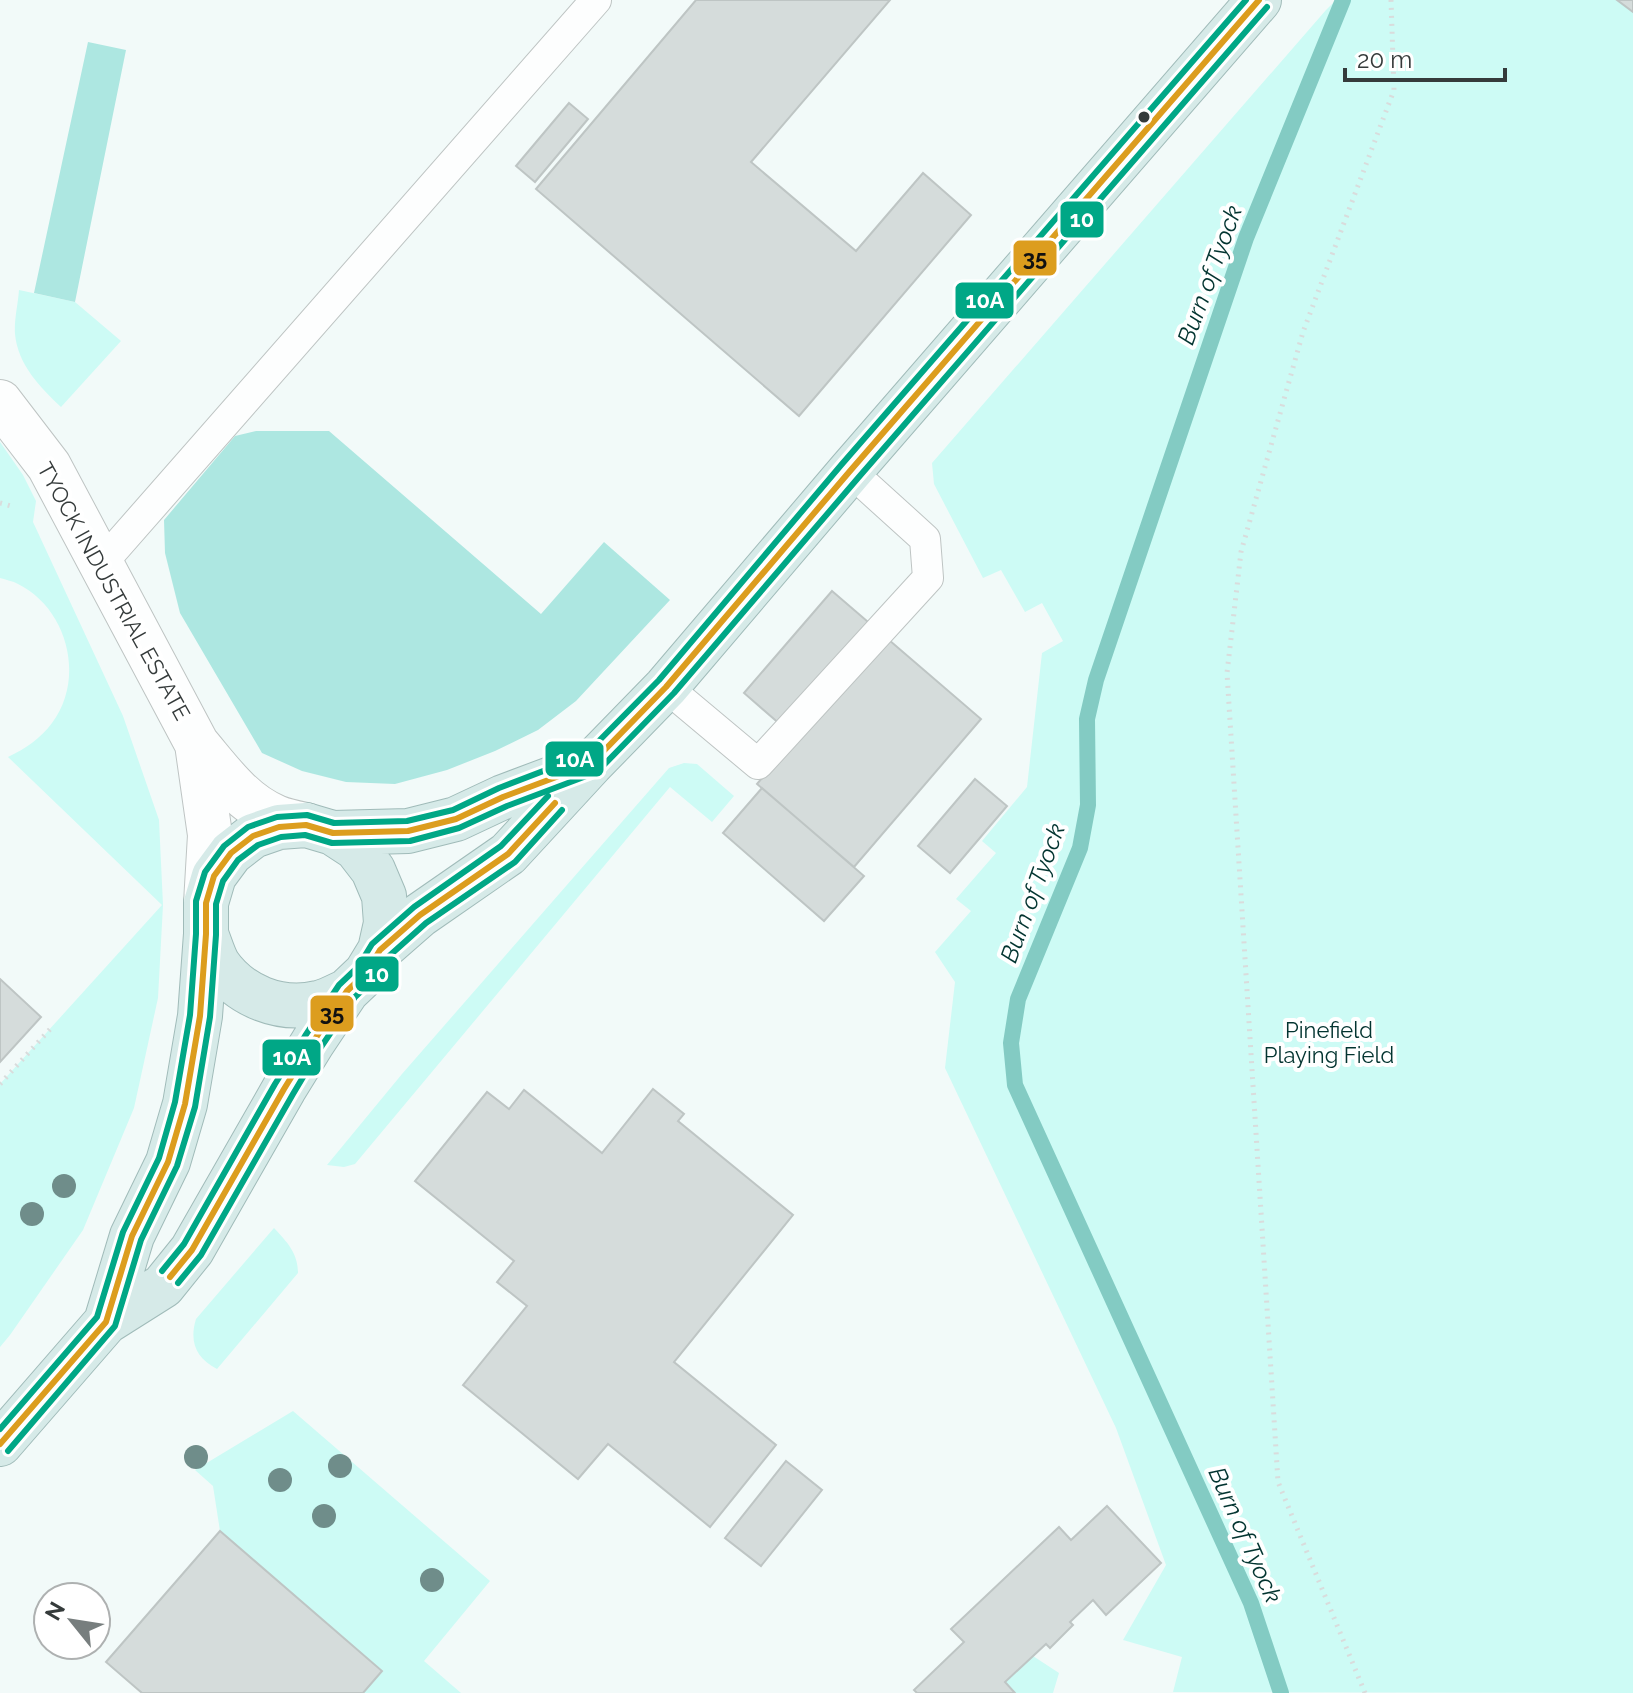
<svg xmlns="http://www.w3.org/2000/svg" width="1633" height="1693" viewBox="0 0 1633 1693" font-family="Raleway,sans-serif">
	<rect width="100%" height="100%" fill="#f2faf9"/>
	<!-- green -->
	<path fill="#cdfbf5" d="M1336,0H1617L1633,12V1693L1173,1692L1182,1657L1123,1640L1166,1565L1116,1428L945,1068L955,982L935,952L971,911L956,899L996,853L982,841L1027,787L1042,653L1063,641L1042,603L1025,612L1001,570L983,578L934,484L932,463L1326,10Z
		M19,290L75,302L121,341L61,407C40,387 18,365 15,334C14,320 18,304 19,290Z
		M0,442L23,475L36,501L33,522L123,716L159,820L163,905L158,998L134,1108L83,1230L10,1335L0,1347V1084L162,905L8,757C25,749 41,738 52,723C86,678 67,608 18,584C13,581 6,580 0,578Z
		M684,763L697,764L734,796L712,822L670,787L355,1164L344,1167L327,1165L402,1074L669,768Z
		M274,1228C287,1242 298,1253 298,1273L217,1369C196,1358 189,1342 196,1319Z
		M293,1411L490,1581L424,1661L461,1693H363L382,1671L220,1531L213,1486L195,1470Z
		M1033,1656L1059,1673L1053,1693H1015L1005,1682Z"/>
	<!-- forest -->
	<path fill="#ade7e1" d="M88,42L126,50L75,302L34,293Z
		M256,431H329L541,614L604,542L670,600L576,701L538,730L495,751L447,770L395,784L346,782L302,771L262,753L180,613L165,553L164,520L235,436Z"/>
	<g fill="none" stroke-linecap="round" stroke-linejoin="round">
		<!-- stream -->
		<path stroke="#83cbc3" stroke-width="16" d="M1281,1693L1251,1603L1015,1085L1011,1043L1018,999L1080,848L1088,805L1087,719L1096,680L1246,238L1343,0"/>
	</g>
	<!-- building -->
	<path fill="#d5dcdb" stroke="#bec5c4" stroke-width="2" d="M696,0H890L751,162L856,251L923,173L971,215L799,416L536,189Z
		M1617,0H1633V12Z
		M569,103L588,119L535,182L516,166Z
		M832,591L981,719L854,867L757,784L796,738L744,693Z
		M975,779L1007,806L950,873L918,846Z
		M762,788L864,876L824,921L723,833Z
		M0,979L41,1017L0,1062Z
		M653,1089L684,1114L678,1121L793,1215L674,1362L776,1445L710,1527L608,1444L578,1479L463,1385L527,1306L497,1282L514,1261L415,1181L487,1092L509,1109L524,1090L602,1153Z
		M786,1461L822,1490L761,1566L725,1538Z
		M1107,1506L1161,1563L1106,1615L1093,1600L1070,1622L1073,1625L1050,1648L1046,1644L1005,1682L1015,1693H917L914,1690L964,1642L951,1629L1059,1527L1071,1540Z
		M220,1531L382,1671L363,1693H142L106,1662Z"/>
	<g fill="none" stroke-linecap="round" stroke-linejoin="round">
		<!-- service casing -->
		<g stroke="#bec4c3" stroke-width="32">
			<path id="service" d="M102,563L596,0
				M666,687L758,764L928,578L925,539L850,471"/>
		</g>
		<!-- minor casing -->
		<g stroke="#bec4c3" stroke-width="46">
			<path id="minor" d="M0,402L49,466L197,744C220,771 242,803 276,817C285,821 296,823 306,825
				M197,744L210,835L206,903"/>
		</g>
		<!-- trunk casing -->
		<g stroke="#a0bbb9" stroke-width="46">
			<path id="trunk" d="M333,833L408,831L456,819L503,797L583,767
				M206,934C210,944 213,955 218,964C240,996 280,1012 318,1003C328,1001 338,995 347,991
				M380,950L420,915L508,854L591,764L666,687L850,471L1259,0
				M0,1444L106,1322L163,1286L192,1250L284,1089L313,1042L347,991L366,973L380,950L386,923L384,896L373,870L356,848L333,833L306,825L279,827L253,836L231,853L214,876L206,903V934L200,1016L185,1104L168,1162L132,1236L106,1322"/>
		</g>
		<!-- path -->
		<path stroke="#d9dcdc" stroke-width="5" stroke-dasharray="2 6" stroke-linecap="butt" d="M0,503L15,507
			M0,1084L52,1027
			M1365,1693L1278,1482L1227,673L1241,552L1303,332L1394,90L1391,0"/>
		<!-- service -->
		<use href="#service" stroke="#fdfefe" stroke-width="30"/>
		<!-- minor -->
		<use href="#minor" stroke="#fdfefe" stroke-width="44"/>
		<!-- trunk -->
		<use href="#trunk" stroke="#d6eae8" stroke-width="44"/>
		<!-- bus-1 casing -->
		<g stroke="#fff" stroke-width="12">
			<path id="bus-1" d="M170,1277L192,1250L284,1089L313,1042L347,991L366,973L380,950L420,915L508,854L555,803
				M0,1444L106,1322L132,1236L168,1162L185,1104L200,1016L206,934V903L214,876L231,853L253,836L279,827L306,825L333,833L408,831L456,819L503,797L591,764L666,687L850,471L1259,0"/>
		</g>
		<!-- bus-2 casing -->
		<g stroke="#fff" stroke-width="12">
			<path id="bus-2" d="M178,1283L201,1255L293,1094L321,1047L355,997L374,979L388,957L426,923L515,862L562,810
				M8,1451L115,1326L141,1240L177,1166L195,1107L210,1017L216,935V904L223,881L238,860L258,845L281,837L305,835L332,843L410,841L459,828L507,806L597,772L674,693L858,478L1267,7"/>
		</g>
		<!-- bus-3 casing -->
		<g stroke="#fff" stroke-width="12">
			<path id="bus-3" d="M162,1271L184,1244L275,1084L305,1036L339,985L358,967L372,944L414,907L501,846L548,796
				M0,1429L97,1317L123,1232L159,1158L175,1102L190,1015L196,934V901L205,872L224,846L248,827L277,817L307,815L334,823L407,821L453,810L499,788L585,755L659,680L842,464L1246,0"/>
		</g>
		<!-- bus-1 -->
		<use href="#bus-1" stroke="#dc9d1e" stroke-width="6"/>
		<!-- bus-2 -->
		<use href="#bus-2" stroke="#00a786" stroke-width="6"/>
		<!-- bus-3 -->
		<use href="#bus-3" stroke="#00a786" stroke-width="6"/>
	</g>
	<!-- trees -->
	<g fill="#6f8d8a">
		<circle cx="64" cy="1186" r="12"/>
		<circle cx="32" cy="1214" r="12"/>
		<circle cx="196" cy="1457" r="12"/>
		<circle cx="340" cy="1466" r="12"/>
		<circle cx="280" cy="1480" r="12"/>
		<circle cx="324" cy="1516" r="12"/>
		<circle cx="432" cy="1580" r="12"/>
	</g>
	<!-- markers -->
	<circle fill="#353b3b" stroke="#fff" stroke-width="3" cx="1144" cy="117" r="7"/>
	<g text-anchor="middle" stroke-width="8" stroke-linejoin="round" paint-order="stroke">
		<!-- street labels -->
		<g font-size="22" fill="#353b3b" stroke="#fff">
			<text transform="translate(114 591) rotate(61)" y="8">TYOCK INDUSTRIAL ESTATE</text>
		</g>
		<!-- park labels -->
		<g font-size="22" fill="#033430" stroke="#fff">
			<text x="1329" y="1038">Pinefield<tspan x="1329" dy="25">Playing Field</tspan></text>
		</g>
		<!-- water labels -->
		<g font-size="24" font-style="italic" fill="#023430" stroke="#fff">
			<text transform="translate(1210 275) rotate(-70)" y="8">Burn of Tyock</text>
			<text transform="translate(1033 893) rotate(-70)" y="8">Burn of Tyock</text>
			<text transform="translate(1245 1535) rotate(66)" y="8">Burn of Tyock</text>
		</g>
	</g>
	<g stroke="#fff" stroke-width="3">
		<rect x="1059" y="200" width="46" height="39" rx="8" fill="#00a786"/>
		<rect x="1012" y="239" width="46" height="38" rx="8" fill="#dc9d1e"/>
		<rect x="954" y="281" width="61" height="39" rx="8" fill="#00a786"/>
		<rect x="544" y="740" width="61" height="38" rx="8" fill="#00a786"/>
		<rect x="354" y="955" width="46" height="38" rx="8" fill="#00a786"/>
		<rect x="309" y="994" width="46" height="39" rx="8" fill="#dc9d1e"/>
		<rect x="261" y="1038" width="61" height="39" rx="8" fill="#00a786"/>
	</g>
	<g font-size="22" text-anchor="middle" font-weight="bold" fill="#fff">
		<text x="1082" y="227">10</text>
		<text x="985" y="308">10A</text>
		<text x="575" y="767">10A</text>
		<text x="377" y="982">10</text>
		<text x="292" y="1065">10A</text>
	</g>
	<g font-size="22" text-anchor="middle" font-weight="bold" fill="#111">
		<text x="1035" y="266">35</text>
		<text x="332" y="1021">35</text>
	</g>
	<!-- north arrow -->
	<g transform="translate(72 1621) rotate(300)"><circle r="38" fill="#ffffff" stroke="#aeb1b1" stroke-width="2"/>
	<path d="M0-6L14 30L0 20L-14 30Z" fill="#777e7e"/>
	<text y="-12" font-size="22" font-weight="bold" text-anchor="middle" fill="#353b3b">N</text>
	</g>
	<!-- scale -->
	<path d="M1345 68v12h160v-12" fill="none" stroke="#353b3b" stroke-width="4"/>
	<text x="1357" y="68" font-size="24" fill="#353b3b" stroke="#ffffff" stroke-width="6" paint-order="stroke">20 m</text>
</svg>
